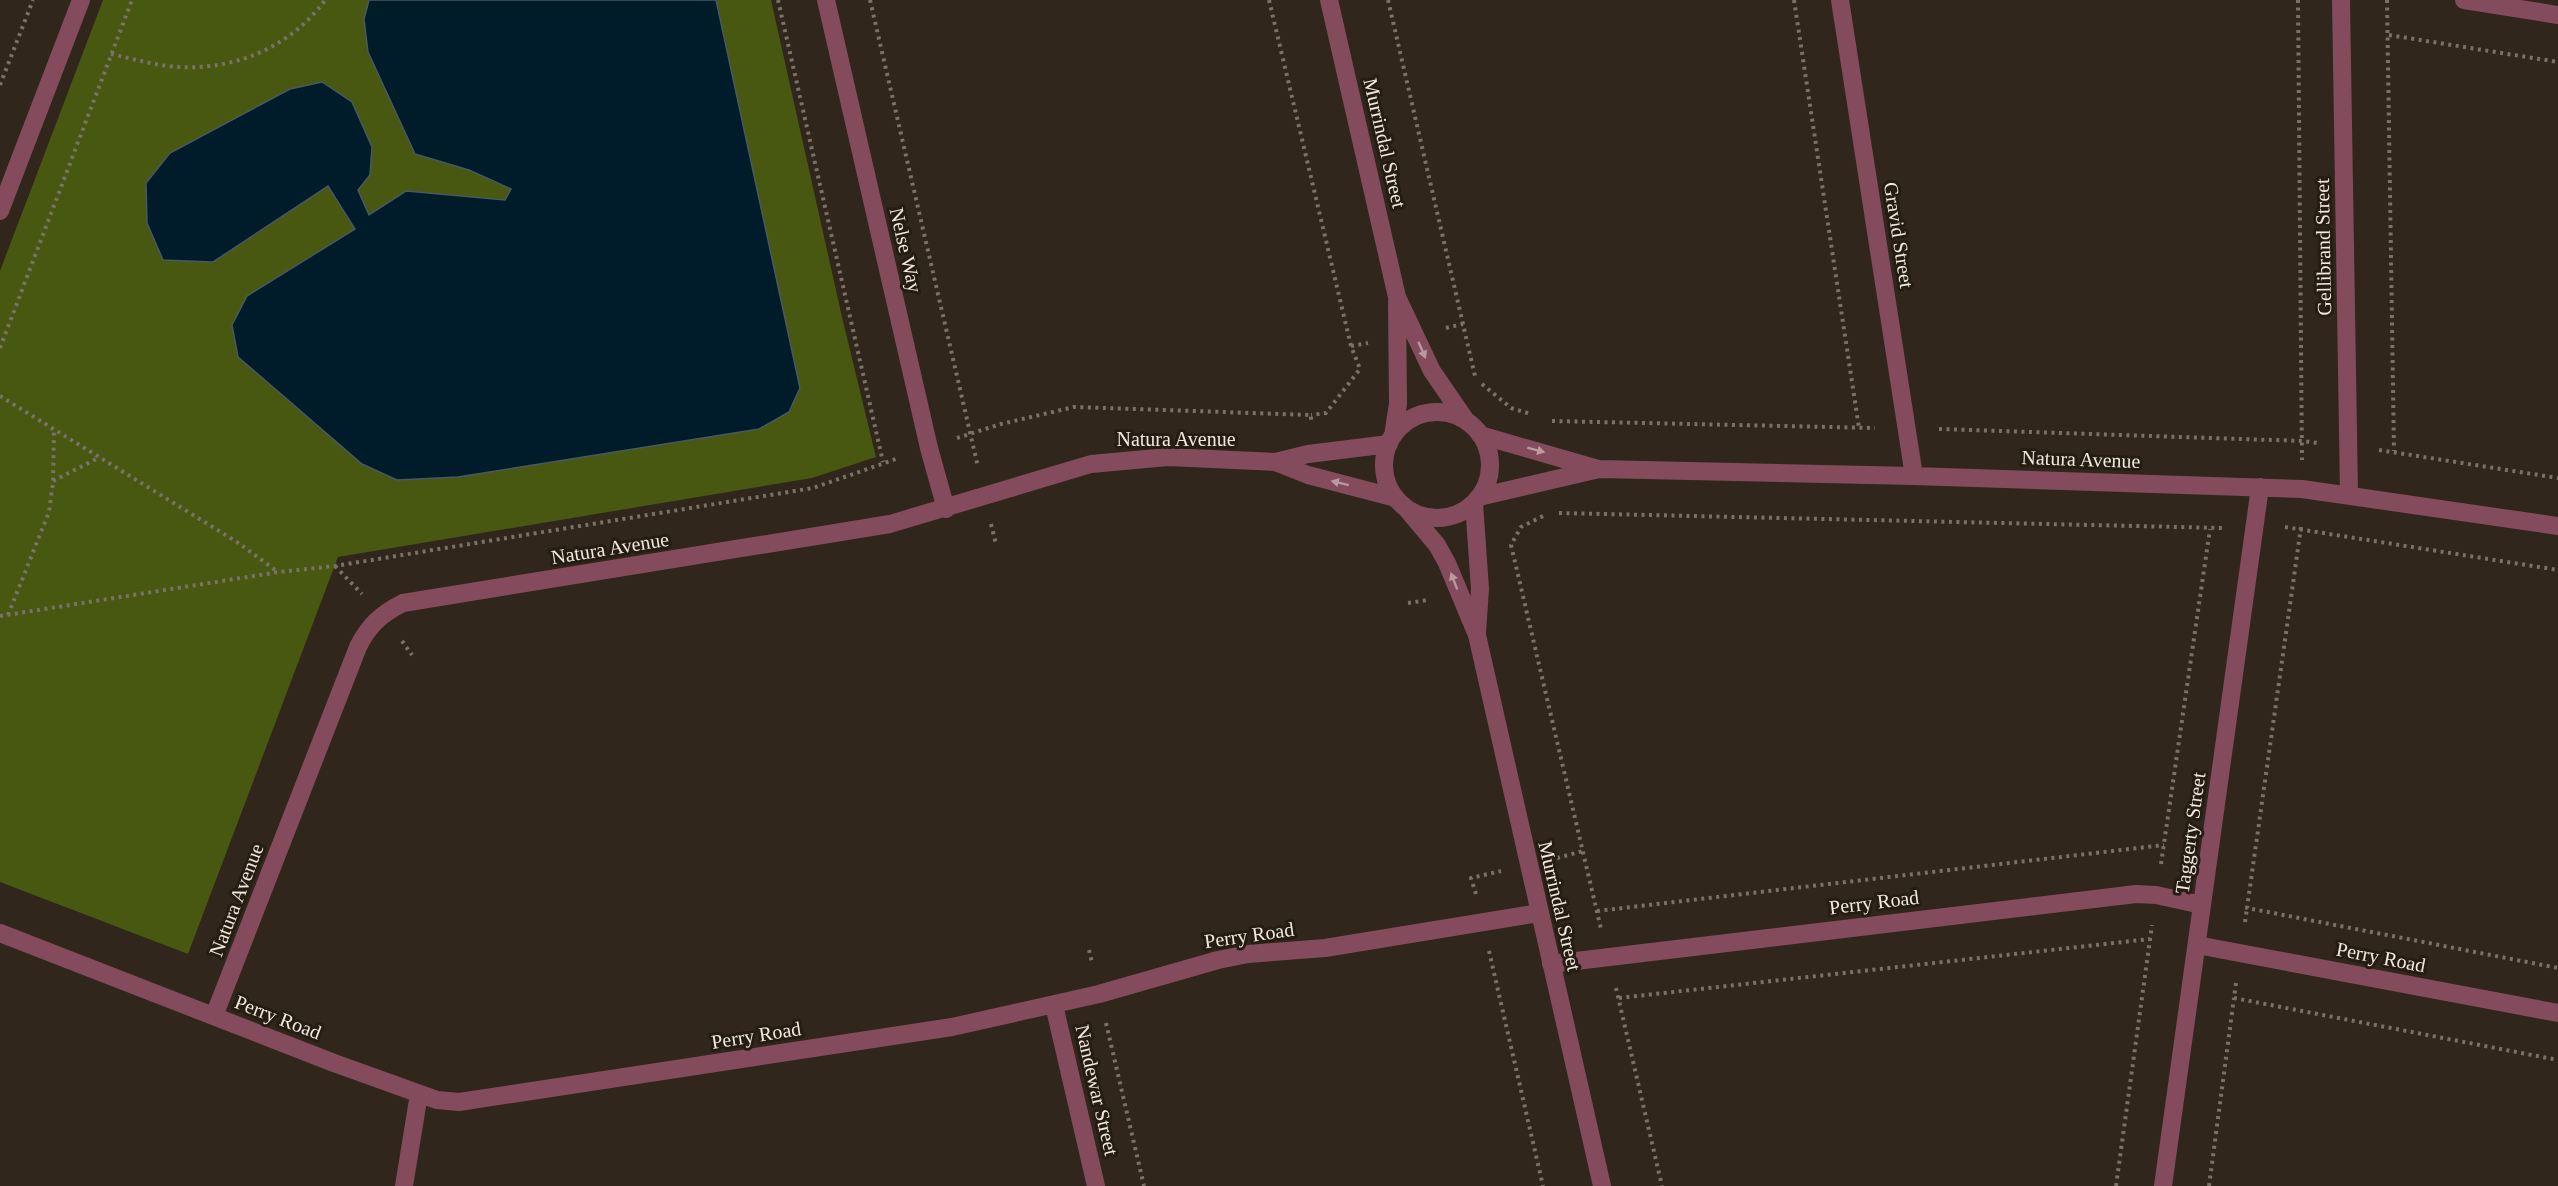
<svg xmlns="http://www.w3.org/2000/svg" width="2558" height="1186" viewBox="0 0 2558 1186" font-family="Georgia,serif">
	<rect width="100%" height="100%" fill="#30261b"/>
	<!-- green -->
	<path fill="#485810" d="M103,0H771L842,317L876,457L812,478L338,557L188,954L0,882V271Z"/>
	<!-- water -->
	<path fill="#001b2a" stroke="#485961" stroke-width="1.5" d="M369,0H716L800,388L789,412L759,429L458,477L397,480L362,464L238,357L232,325L247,296L355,229L328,186L213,262L163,260L147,223L146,183L170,153L290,89L322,82L352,102L372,147L370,175L358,190L369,215L406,191L505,200L511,189L469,170L415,154L368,52L364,19Z"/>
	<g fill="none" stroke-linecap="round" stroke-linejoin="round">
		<!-- path -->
		<path stroke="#7a7167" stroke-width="4" stroke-dasharray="3 4.5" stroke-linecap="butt" d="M778,0L883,462
			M870,0L978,467
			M1269,0L1351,346L1360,369L1326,413L1311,415
			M1388,0L1475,376
			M1794,0L1859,428
			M2298,0L2302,460
			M2387,0L2394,451
			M2389,35L2558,62
			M111,54C134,59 157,66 180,67C236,70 292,46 325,0
			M0,85L33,0
			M1446,328L1463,324
			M1351,346L1368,343
			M0,348L132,0
			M1482,384L1511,408L1531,414
			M0,396L237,542L278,572
			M1552,421L1875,428
			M1939,429L2303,441L2318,443
			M957,438L1001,424L1074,407L1311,415V424
			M2379,450L2558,478
			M53,481L100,457
			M1559,513L2223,528
			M1543,516L1521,527L1511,545L1601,929
			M991,524L996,544
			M2285,527L2558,570
			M2301,527L2247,908L2558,968
			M335,566L362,594
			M1408,603L1428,600
			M8,615L49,512L53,482L54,430
			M0,616L279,572L335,566L813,488L899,458
			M402,641L412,655
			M1557,858L1583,851
			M2161,864L2210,529
			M1476,894L1471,878L1501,871
			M1597,911L2164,845
			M2245,922L2247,908
			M1089,950L1092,963
			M1489,951L1543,1186
			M2236,983L2234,998L2558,1060
			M1616,988L1662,1186
			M1619,998L2150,939
			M1106,1023L1144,1186
			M2116,1186L2152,925
			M2209,1186L2234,998"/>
		<!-- minor -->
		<path stroke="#834b5c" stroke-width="18" d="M826,0L929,448L946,509
			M1329,0L1397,297L1432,371L1467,422
			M1840,0L1914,476
			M2341,0L2349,494
			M2464,0L2558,15
			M0,211L81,0
			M1384 465a53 53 0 1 1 106 0a53 53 0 1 1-106 0Z
			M1480,435L1598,469
			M1393,436L1398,404L1397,302
			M1275,462L1308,475L1396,498
			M1479,497L1599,469L1914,476L2302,489L2558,526
			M1474,503L1480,589L1477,633
			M1405,507L1437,545L1447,563L1477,635L1602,1186
			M0,933L334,1063L437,1100L459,1102L952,1027L1099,994L1218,960L1248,954L1325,948L1539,913
			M2197,945L2558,1013
			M1551,964L2136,894L2156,895L2202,905
			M1054,1005L1096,1186
			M214,1016L358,647C369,625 381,614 403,603L890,524L1091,464L1168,457L1275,462L1308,454L1389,444
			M404,1186L419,1094
			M2163,1186L2260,487"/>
	</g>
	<!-- one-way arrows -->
	<defs><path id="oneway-solid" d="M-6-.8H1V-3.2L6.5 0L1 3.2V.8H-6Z" transform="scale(1.5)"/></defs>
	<g fill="#ba9a9f">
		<use href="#oneway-solid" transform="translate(1422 350) rotate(66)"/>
		<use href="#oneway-solid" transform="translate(1536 450) rotate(15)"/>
		<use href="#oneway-solid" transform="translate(1340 483) rotate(-166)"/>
		<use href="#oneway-solid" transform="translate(1454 581) rotate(-111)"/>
	</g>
	<g text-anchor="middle" stroke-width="6" stroke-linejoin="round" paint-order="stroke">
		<!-- street labels -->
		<g font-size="20" fill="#f0e9e2" stroke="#261d12">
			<text transform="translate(1385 143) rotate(77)" y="7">Murrindal Street</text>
			<text transform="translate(1899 235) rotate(81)" y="7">Gravid Street</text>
			<text transform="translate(2323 247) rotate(-91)" y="7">Gellibrand Street</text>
			<text transform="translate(906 250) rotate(77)" y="7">Nelse Way</text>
			<text x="1176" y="446">Natura Avenue</text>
			<text transform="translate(2081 459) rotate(2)" y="7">Natura Avenue</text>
			<text transform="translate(610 548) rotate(-9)" y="7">Natura Avenue</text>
			<text transform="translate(2190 833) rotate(-82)" y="7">Taggerty Street</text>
			<text transform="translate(236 900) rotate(-69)" y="7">Natura Avenue</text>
			<text transform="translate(1874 902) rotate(-7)" y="7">Perry Road</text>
			<text transform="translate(1560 906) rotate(77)" y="7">Murrindal Street</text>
			<text transform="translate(1249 935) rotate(-8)" y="7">Perry Road</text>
			<text transform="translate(2381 957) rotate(11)" y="7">Perry Road</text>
			<text transform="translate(278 1017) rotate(21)" y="7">Perry Road</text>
			<text transform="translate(756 1035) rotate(-9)" y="7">Perry Road</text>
			<text transform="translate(1097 1090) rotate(77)" y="7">Nandewar Street</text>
		</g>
	</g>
</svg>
